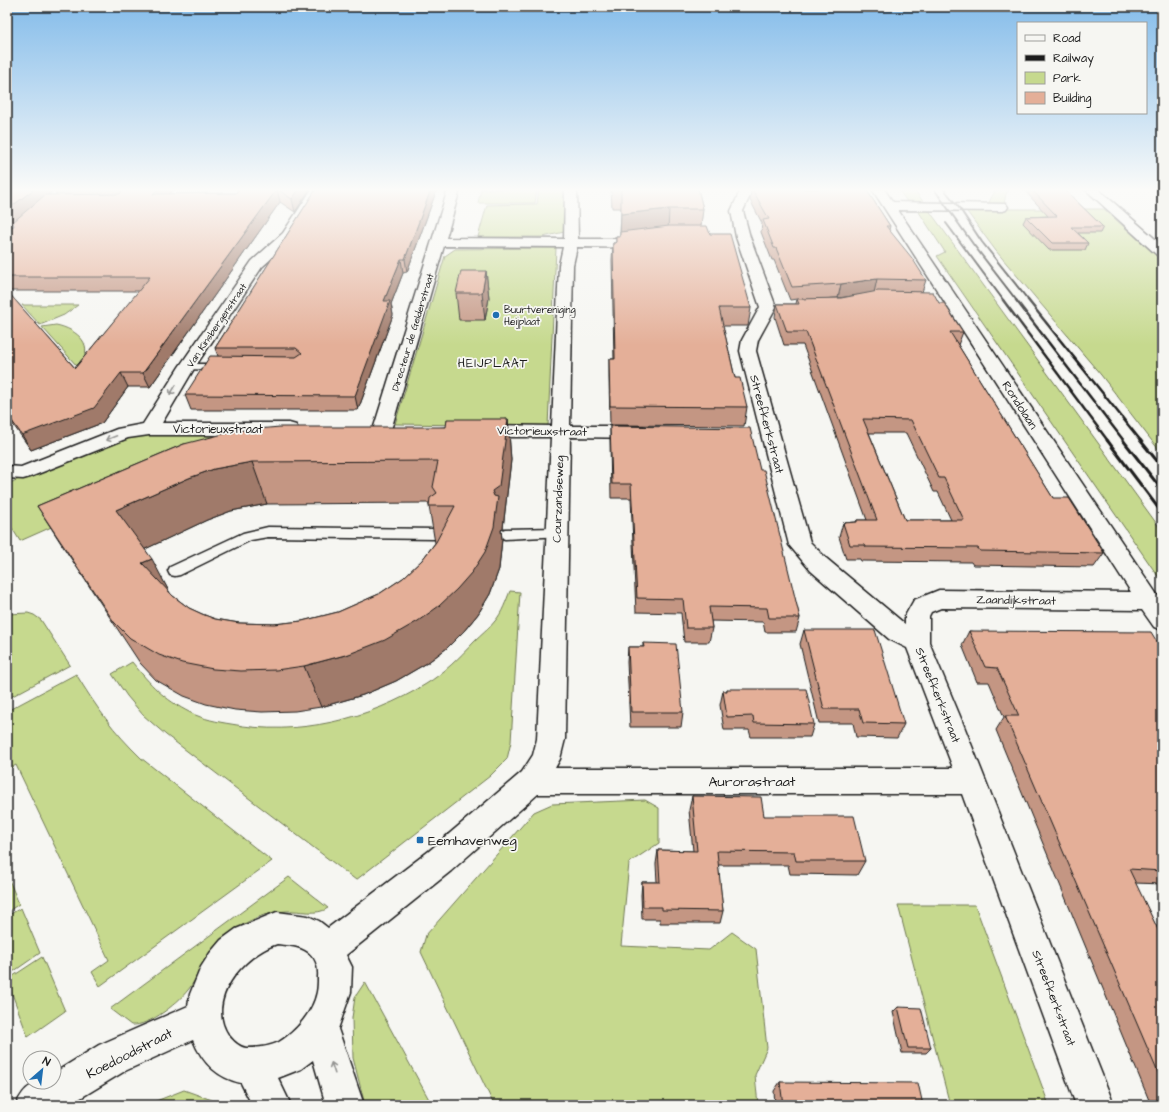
<svg xmlns="http://www.w3.org/2000/svg" width="1169" height="1112" viewBox="0 0 1169 1112" font-family="'Architects Daughter',sans-serif">
	<rect width="100%" height="100%" fill="#f6f6f2"/>
	<filter id="ink" filterUnits="userSpaceOnUse"><feTurbulence type="fractalNoise" baseFrequency=".025" numOctaves="2"/><feDisplacementMap in="SourceGraphic" scale="8" xChannelSelector="R" yChannelSelector="G"/><feConvolveMatrix kernelMatrix="1 2 1 2 8 2 1 2 1" color-interpolation-filters="sRGB"/></filter>
	<g filter="url(#ink)">
		<!-- green -->
		<path fill="#c6d98e" stroke="#717a55" d="M481,189H537L535,203H478Z
			M539,189H565L564,232L543,237H478L487,205L537,204Z
			M898,189H914L924,203H908Z
			M996,189H1010L1006,194L1004,204H988Z
			M917,209H928L1162,531V582L937,256L945,252Z
			M965,209H1104L1162,261V454L1101,375L996,251Z
			M556,248L548,426L395,424L445,256L455,249Z
			M22,305H78L64,315L40,325Z
			M56,325C77,329 98,347 77,366L42,327Z
			M134,435L339,436L164,477L20,541L7,520V484L124,436Z
			M510,591L520,592L511,742L507,759L490,776L356,880L166,735L143,715L127,696L112,674L132,662C151,685 163,699 191,713C203,719 218,722 231,724C297,737 370,719 426,684C444,673 459,658 474,642C481,635 489,629 495,621C502,613 506,601 510,591Z
			M28,613L34,615L41,620L70,665L7,699V614Z
			M76,674C96,707 113,731 141,758L272,861L100,986L92,972L109,960L16,765L7,770V763L10,761L7,755V711Z
			M645,800L659,808V843L629,863L621,946L709,950L732,932L756,949L767,1048L755,1075L758,1105H494L421,952L426,935L534,812L552,804Z
			M7,875L19,904L7,912Z
			M289,877L328,908C317,916 300,910 287,911C265,912 245,921 229,935C209,952 204,966 191,986C181,1001 149,1027 131,1025L110,1009Z
			M898,905H975L1049,1105H950Z
			M21,908L40,953L7,976V916Z
			M42,957L65,1011L28,1037L7,980Z
			M365,982L432,1105H365L353,1058L352,1018L355,997Z
			M184,1090L212,1100L215,1105H146Z"/>
		<g fill="none" stroke-linecap="round" stroke-linejoin="round">
			<!-- lane casing -->
			<g stroke="#1c1c1c" stroke-width="3">
				<path id="lane" d="M187,364H223L228,367L223,370L183,369L182,367Z
					M268,527L436,529L441,531L443,534L441,537L436,539L268,537L251,540L180,575L175,576L170,575L168,571L170,567L243,533Z
					M557,528L562,530L564,533L562,536L505,539L500,537L498,534L500,531L505,529Z"/>
			</g>
			<!-- street casing -->
			<g stroke="#1c1c1c" stroke-width="3">
				<path id="street" d="M312,189H324L293,239L262,267L195,367L162,423H289L296,425L298,429L296,433L289,435H149L128,438L30,477L23,479L7,478V466L21,467L117,429L143,424L179,367L252,261L283,233Z
					M448,189H460L446,238L564,239L565,189H577L578,239H623L642,237L647,238L649,241L647,244C624,249 600,247 577,247L573,265L570,426H641L648,428L650,432L648,436L641,438L570,437L565,739L560,759L555,768H953L907,648L889,639L811,571L789,545L740,351L742,340L760,307L736,237L731,211L741,189H753L743,211L750,237L776,307L758,340L756,351L810,542L827,559L905,624V616L914,600L939,590L1131,592L872,189H884L893,202L1006,204L1008,207L1006,210L1002,211L898,210L1162,602V630L1154,627L1142,610L941,608L931,612L929,616V642L962,721L1114,1105H1076L962,794H538L451,871L346,955L352,967L351,992L338,1029L364,1105H326L313,1060L301,1069L278,1078L291,1105H252L241,1083C217,1078 202,1062 193,1040L125,1071L69,1105H16C25,1085 33,1082 54,1082V1073L99,1045L188,1006L190,994L201,967L210,953L221,940L236,929L277,912L308,916L319,921L328,928L429,851L522,772L533,755L537,739L551,437H479L472,435L470,431L472,427L479,425L552,426L559,265L563,247L444,246L391,430L389,434L382,436L375,434L373,430ZM277,944C284,945 294,945 301,948C314,953 319,964 318,977C318,982 318,987 317,992C313,1012 296,1032 279,1042C269,1047 257,1048 246,1048C239,1047 233,1041 229,1036C204,1001 243,955 277,944Z
					M1085,189H1098L1162,245V256L1157,255Z"/>
			</g>
			<!-- lane -->
			<use href="#lane" fill="#f6f6f2" fill-rule="evenodd"/>
			<!-- street -->
			<use href="#street" fill="#f6f6f2" fill-rule="evenodd"/>
			<!-- rail-far2 -->
			<path stroke="#1c1c1c" stroke-width="2" d="M934,189L973,244L1017,301
				M944,189L960,209L982,242L1029,301
				M946,223L1004,301"/>
			<!-- rail-far1 -->
			<path stroke="#1c1c1c" stroke-width="2.5" d="M1003,300L1108,441
				M1016,300L1124,441
				M1028,300L1141,441"/>
			<!-- rail -->
			<path stroke="#1c1c1c" stroke-width="3" d="M1107,440L1162,513
				M1123,440L1162,490
				M1140,440L1162,467"/>
		</g>
		<!-- wall -->
		<path fill="#c49683" stroke="#1c1c1c" fill-rule="evenodd" d="M7,189H174L170,194L236,193L239,189H310L295,212L280,202L150,387H128L102,423L31,450L7,416V228L14,226L13,223L7,227ZM54,190L57,195H47ZM7,291H139L75,368Z
			M316,189H437L407,272L403,273L391,304L393,315L358,410H191L185,395L218,356L215,348Z
			M611,189H698L703,209L701,226L710,234L751,308L748,326H723L735,378L747,407L744,426L610,425L609,377V359H614L612,260L613,243H616V237H620L621,208H612Z
			M751,189H866L890,226L889,230L926,280L922,292L939,303L963,332L958,345L1053,498L1104,553L1094,567L973,565L971,562L861,561L860,559H846L839,537L843,523L856,522L857,520H867L803,345H784L775,317L777,304H796L797,299L790,300L774,260H772L761,232L762,223L750,200ZM855,295L841,298L816,299L838,298ZM869,433H906L934,492H938L951,520H905Z
			M1025,189H1064L1103,227L1100,233H1078L1088,243L1085,250H1049L1023,223L1026,217L1048,216L1024,190Z
			M486,271L489,298L485,320H459L456,293Z
			M508,419L511,460L503,528L501,530L502,539L499,569L490,594L478,614L464,631L447,648L427,663L396,681L363,695L321,707L295,711L262,712L235,710L206,704L184,696L156,680L140,663L64,548L37,506L184,444L446,427ZM429,503V506L435,543L422,560L403,578L379,594L338,612L302,621L274,624L239,623L215,619L202,614L189,608L173,596L170,593L145,549L207,520L231,511L267,504Z
			M610,426L760,470L800,618L796,632H765L763,622L711,621L712,628L709,642H684L681,613L636,612L631,498H611L610,440Z
			M804,630L904,724L897,738L856,737L853,723H819L800,644Z
			M969,631L1162,650V884L1135,883L1162,938V1105H1151L996,730L1004,717L989,682H977L962,645Z
			M643,643L683,712L681,727H630L627,662L628,647H643Z
			M727,689L814,724L810,737H751L749,730H724L720,705L723,691H727Z
			M692,796L764,816L865,861L857,875L790,874L788,865H718L723,911L720,923H660V919H642L641,895L642,882H657L656,864L658,850L693,851L689,810Z
			M898,1007L931,1048L926,1053H902L893,1012Z
			M780,1082L923,1105H775L774,1091Z"/>
		<!-- shaded-wall -->
		<path fill="#a07a6a" stroke="#1c1c1c" d="M34,189H54V190L7,227V210Z
			M158,189H174L158,206L153,194Z
			M277,189L280,202L150,387L143,373Z
			M299,189H310L295,212L292,199Z
			M431,189H437L407,272L405,259Z
			M669,209L668,232L620,238L621,214Z
			M401,259L403,273L391,304L393,315L358,410L355,396L384,301Z
			M486,271L489,298L485,320L482,293Z
			M877,279L874,293L838,298L841,284Z
			M121,373L128,387L102,423L31,450L22,435Z
			M508,419L511,460L503,528L501,530L502,539L499,569L490,594L478,614L464,631L447,648L427,663L396,681L363,695L321,707L304,666L349,654L492,491Z
			M252,462L267,504L231,511L207,520L139,552L116,510L189,478L214,469Z
			M152,559L174,601L142,563Z"/>
		<!-- building -->
		<path fill="#e4af98" stroke="#1c1c1c" fill-rule="evenodd" d="M7,189H34L7,210Z
			M119,189H158L153,194L236,193L239,189H299L292,199L277,189L143,373H121L94,408L22,435L7,414V291L75,368L150,277H7V228L14,226L13,222L45,195L120,194L122,191Z
			M316,189H431L405,259H401L384,301H390L355,396L185,395L210,356L296,357L302,353L296,348H215Z
			M621,189H698L703,209H669L621,214Z
			M752,189H866L890,226H886L912,258L926,280L877,279L841,284L792,287L776,248H774L763,220L769,219Z
			M1031,189H1064L1103,227H1071L1088,243H1052L1026,217L1057,216Z
			M669,226H707L710,234H730L751,308H719L735,378H740L747,407L610,406L609,359H615L613,243H616V237H620V232Z
			M461,271H486L482,293H456Z
			M878,291L933,292L939,303H944L963,332H950L1053,498H1069L1104,553L980,551L978,548L866,547L865,545H850L843,523L857,522V520H877L806,332H787L777,304H799L797,299L841,298ZM863,419L911,420L939,478H944L964,520H905Z
			M447,419H508L499,486L492,491L494,496L498,497L494,527L485,552L472,572L457,589L439,606L418,621L385,640L349,654L304,666L276,670L241,671L213,669L182,663L159,655L130,638L114,622L37,506L184,444L235,431L280,427H446ZM438,461L433,487L437,493L430,498L429,506H455L436,542L422,560L403,578L379,594L338,612L302,621L274,624L239,623L215,619L202,614L189,608L173,596L142,563L152,559L116,510L189,478L214,469L252,462Z
			M610,426L750,428L760,470H764L800,618H769L767,608L709,607L712,628H686L683,599L637,598L631,484H612Z
			M804,630H875L904,724L863,723L859,709H824Z
			M969,631L1151,632L1162,650V669H1160L1162,671V871L1129,869L1162,938V1082L1005,716H1019L997,668L985,667Z
			M643,643L676,644L683,712H631L628,647H644Z
			M727,689H806L814,724L754,723L753,716L727,717L723,691H727Z
			M692,796L761,797L764,816H854L865,861H796L794,852L717,851L723,911L662,910V907H643L642,882H660L658,850L697,851Z
			M898,1007L921,1008L931,1048H908Z
			M780,1082L918,1083L923,1105H783Z"/>
		<!-- one-way arrows -->
		<defs><path id="oneway-shaft" d="M-6 0H5M1.5-3L5.5 0L1.5 3" fill="none" stroke-width="1.6" stroke-linecap="round" stroke-linejoin="round"/></defs>
		<g stroke="#949492">
			<use href="#oneway-shaft" transform="translate(173 390) rotate(121)"/>
			<use href="#oneway-shaft" transform="translate(111 438) rotate(158)"/>
			<use href="#oneway-shaft" transform="translate(333 1068) rotate(-108)"/>
		</g>
	</g>
	<!-- sky -->
	<linearGradient id="sky" x2="0" y2="1"><stop stop-color="#84bcea"/><stop offset="0.55" stop-color="#fbfbf9"/><stop offset="1" stop-color="#fbfbf9" stop-opacity="0"/></linearGradient>
	<rect width="1169" height="345" fill="url(#sky)"/>
	<!-- markers -->
	<g fill="#1f6fb2" stroke="#f6f6f2" stroke-width="1.5">
		<circle cx="496" cy="315" r="4"/>
		<rect x="416" y="836" width="8" height="8" rx="2"/>
	</g>
	<g text-anchor="middle" stroke-width="3.5" stroke-linejoin="round" paint-order="stroke">
		<!-- far-poi labels -->
		<g font-size="10" fill="#1c1c1c" stroke="#f6f6f2" text-anchor="start">
			<text x="504" y="313">Buurtvereniging<tspan x="504" dy="12">Heijplaat</tspan></text>
		</g>
		<!-- far-street labels -->
		<g font-size="10" fill="#1c1c1c" stroke="#f6f6f2">
			<text transform="translate(216 325) rotate(-56)" y="4">Van Kinsbergenstraat</text>
			<text transform="translate(412 332) rotate(-73)" y="4">Directeur de Gelderstraat</text>
		</g>
		<!-- far-quarter labels -->
		<g font-size="12" letter-spacing="1" fill="#1c1c1c" stroke="#f6f6f2">
			<text x="493" y="367">HEIJPLAAT</text>
		</g>
		<!-- street labels -->
		<g font-size="12" fill="#1c1c1c" stroke="#f6f6f2">
			<text transform="translate(1020 405) rotate(57)" y="4">Rondolaan</text>
			<text transform="translate(767 424) rotate(75)" y="4">Streefkerkstraat</text>
			<text x="218" y="433">Victorieuxstraat</text>
			<text transform="translate(542 431) rotate(1)" y="4">Victorieuxstraat</text>
			<text transform="translate(558 499) rotate(-88)" y="4">Courzandseweg</text>
			<text transform="translate(1016 600) rotate(1)" y="4">Zaandijkstraat</text>
			<text transform="translate(938 695) rotate(68)" y="4">Streefkerkstraat</text>
			<text transform="translate(1054 998) rotate(69)" y="4">Streefkerkstraat</text>
		</g>
		<!-- near-street labels -->
		<g font-size="14" fill="#1c1c1c" stroke="#f6f6f2">
			<text x="752" y="786">Aurorastraat</text>
			<text transform="translate(129 1053) rotate(-27)" y="5">Koedoodstraat</text>
		</g>
		<!-- near-poi labels -->
		<g font-size="14" fill="#1c1c1c" stroke="#f6f6f2" text-anchor="start">
			<text x="428" y="845">Eemhavenweg</text>
		</g>
	</g>
	<!-- margin -->
	<rect width="1169" height="1112" fill="none" stroke="#f6f6f2" stroke-width="24"/>
	<rect x="12" y="12" width="1145" height="1088" fill="none" stroke="#1c1c1c" stroke-width="1.5" filter="url(#ink)"/>
	<!-- legend -->
	<rect x="1017" y="22" width="130" height="92" fill="#f6f6f2" stroke="#9f9f9c"/>
	<rect x="1025" y="35" width="20" height="6" fill="#f6f6f2" stroke="#9f9f9c"/>
	<text x="1053" y="42" font-size="12" fill="#1c1c1c">Road</text>
	<rect x="1025" y="55" width="20" height="6" fill="#1c1c1c" stroke="#9f9f9c"/>
	<text x="1053" y="62" font-size="12" fill="#1c1c1c">Railway</text>
	<rect x="1025" y="72" width="20" height="12" fill="#c6d98e" stroke="#9f9f9c"/>
	<text x="1053" y="82" font-size="12" fill="#1c1c1c">Park</text>
	<rect x="1025" y="92" width="20" height="12" fill="#e4af98" stroke="#9f9f9c"/>
	<text x="1053" y="102" font-size="12" fill="#1c1c1c">Building</text>
	<!-- north arrow -->
	<g transform="translate(42 1070) rotate(28)"><circle r="19" fill="#f6f6f2" stroke="#9f9f9c"/>
	<path d="M0-3L7 15L0 10L-7 15Z" fill="#1f6fb2"/>
	<text y="-6" font-size="11" font-weight="bold" text-anchor="middle" fill="#1c1c1c">N</text>
	</g>
</svg>
